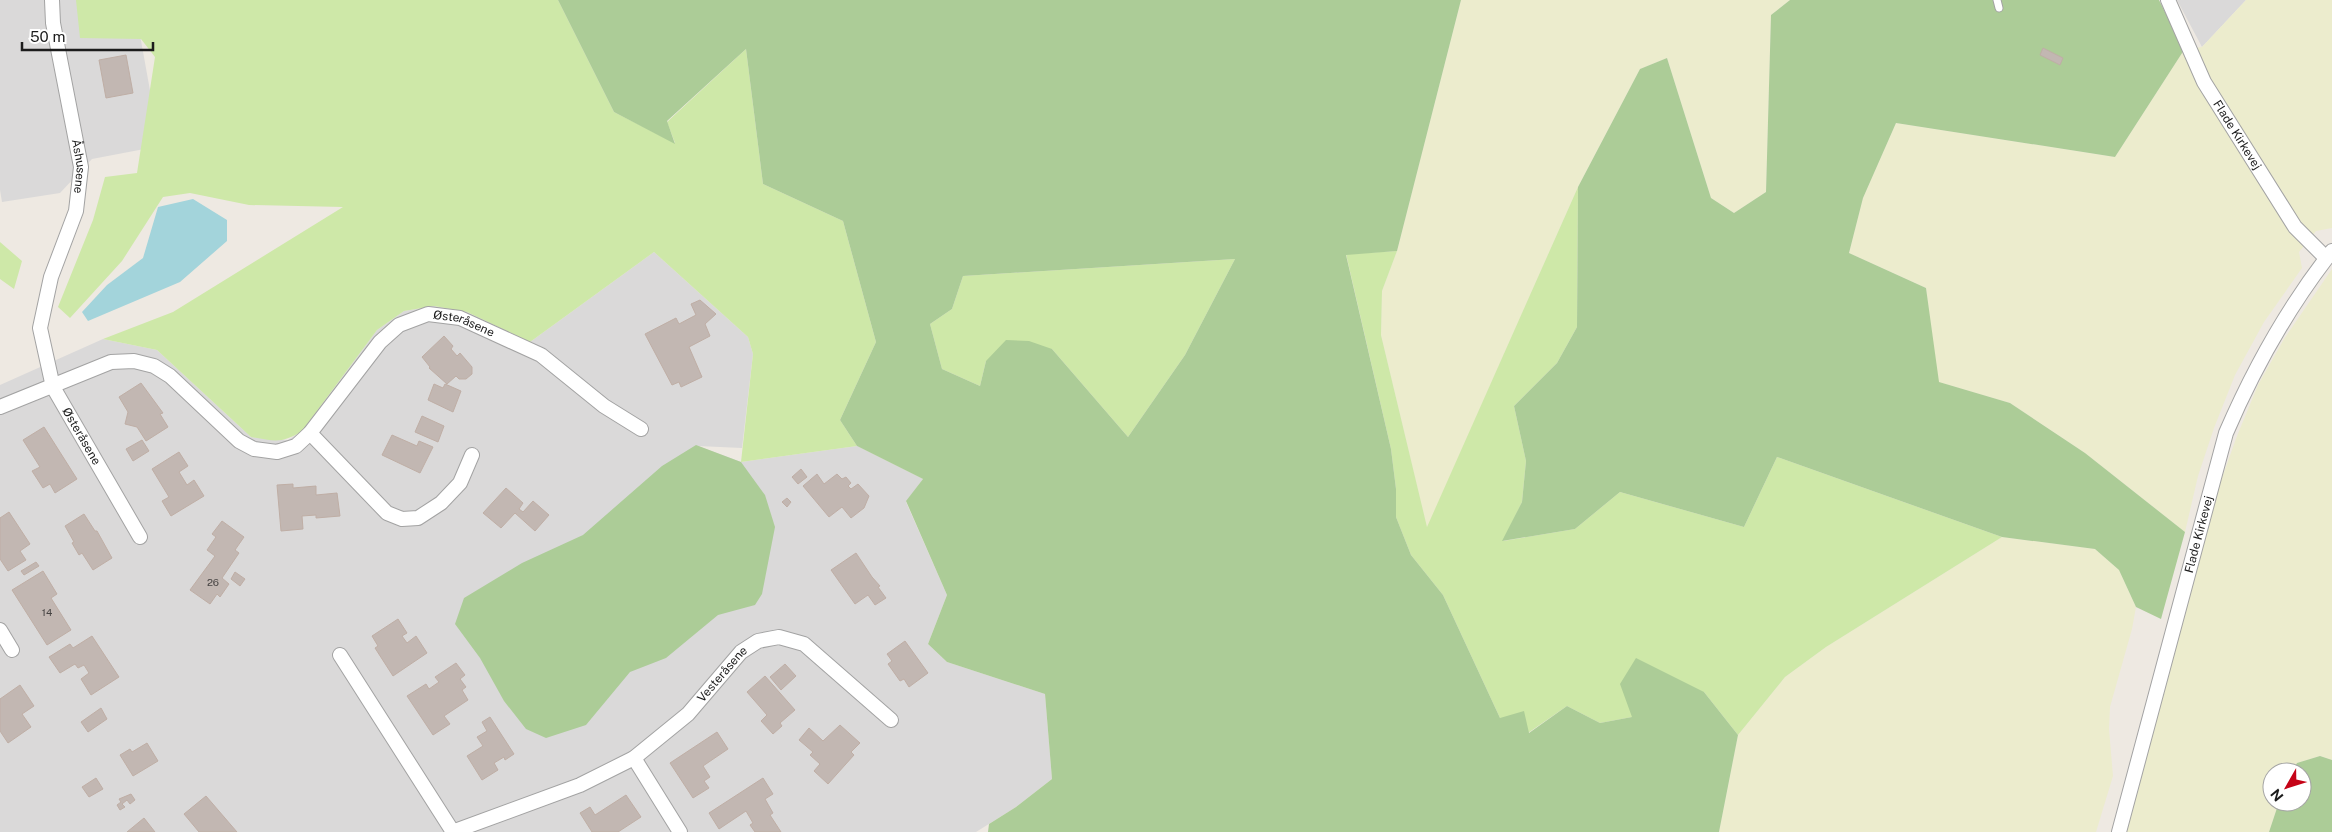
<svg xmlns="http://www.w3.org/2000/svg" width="2332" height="832" viewBox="0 0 2332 832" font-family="'Public Sans',sans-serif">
	<rect width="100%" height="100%" fill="#eee9e2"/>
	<!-- residential -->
	<path fill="#dad9d9" d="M0,0H137L140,35L160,146L92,159L60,193L2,202L0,190Z
		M2177,0H2246L2202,47Z
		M654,252L748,337L753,354L742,448L698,446L741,462L857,446L923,479L906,502L947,595L928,644L947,662L1045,694L1052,779L1016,807L976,832H0V385L103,339L157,350L251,437L288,440L302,431L377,330L404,311L434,306L467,312L530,342Z"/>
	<!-- farmland -->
	<path fill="#ececcd" d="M1461,0H1790L1771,15L1766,192L1734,213L1711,198L1667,58L1640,69L1578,187L1427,528L1381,335L1382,291L1397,251Z
		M2246,0H2332V228L2316,231L2299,252L2302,268L2264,322L2235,375L2214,428L2198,476L2185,532L2085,453L2010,403L1938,382L1926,288L1849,253L1863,198L1896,123L2115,157L2184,50L2202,47Z
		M2332,269V760L2320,756L2297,763L2292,772H2272V802H2279L2269,832H2126L2218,489L2237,436L2258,385L2284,339Z
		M2002,537L2095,549L2119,570L2136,607L2132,629L2110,707L2109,729L2113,776L2096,832H1719L1738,735L1785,677L1826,647Z"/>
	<!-- grass -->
	<path fill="#cee8a8" d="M76,0H558L614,112L675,143L667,122L746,49L763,184L843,221L876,342L840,420L857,446L741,462L753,354L748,337L654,252L530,342L467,312L434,306L404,311L377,330L302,431C282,444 274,441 251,437L157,350L103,339L173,312L343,207L249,205L190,193L163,197L122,261L70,318L58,307L93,220L105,177L137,173L155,57L141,39L80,38Z
		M1578,187L1577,327L1557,363L1514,406L1526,461L1522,502L1503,541L1575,529L1620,492L1744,527L1777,457L2002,537L1826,647L1785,677L1738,735L1704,692L1632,717L1600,723L1567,706L1528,733L1500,718L1443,595L1411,555L1396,517V489L1391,449L1346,254L1397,251L1382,291L1381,335L1427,527Z
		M0,242L22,261L14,289L0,279Z
		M1235,259L1185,355L1128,437L1052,349L986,361L980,386L942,369L930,324L952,309L963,276Z"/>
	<!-- forest -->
	<path fill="#accc97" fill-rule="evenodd" d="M558,0H1461L1397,251L1346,255L1391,449L1396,489V517L1411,555L1443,595L1500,718L1524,711L1529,733L1567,706L1600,723L1632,717L1620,684L1636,658L1704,692L1738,735L1719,832H988L989,824L1016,807L1052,779L1045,694L947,662L928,644L947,595L906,501L923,479L857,446L840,420L876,342L843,221L763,184L746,49L667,121L675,144L614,112ZM1235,259L1185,355L1128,437L1052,349L1029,341L1006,340L986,361L980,386L942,369L930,324L952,309L963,276Z
		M1790,0H2159L2184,50L2115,157L1896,123L1863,198L1849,253L1926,288L1939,382L2010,403L2085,453L2185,532L2161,619L2136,607L2119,570L2095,549L2002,537L1777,457L1744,527L1620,492L1575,529L1502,541L1522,502L1526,461L1514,406L1557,363L1577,327L1578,187L1640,69L1667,58L1711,198L1734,213L1766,192L1771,15Z
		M696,445L741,462L765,495L775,527L762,594L755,605L718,615L666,658L630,672L586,725L546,738L526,729L504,701L480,658L455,624L464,598L522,563L583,535L662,466Z
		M2320,756L2332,760V832H2269L2279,802H2302V772H2292L2297,763Z"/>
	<!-- water -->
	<path fill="#a3d4db" d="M193,199L227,220V241L180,282L88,321L82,312L107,285L143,258L158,207Z"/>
	<!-- building -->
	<path fill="#c2b7b2" stroke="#bfaea5" d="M2043,48L2063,58L2060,65L2040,55Z
		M126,55L133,93L106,98L99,60Z
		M700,300L716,314L705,324L710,336L689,347L702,377L681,387L679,382L672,385L645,334L676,318L679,324L696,315L691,304Z
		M444,336L453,346L451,349L457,356L460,353L472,367V374L466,379H459L456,376L447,384L429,368L430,367L422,357Z
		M141,383L163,413L160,414L168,427L146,441L137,427L125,424L128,412L119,397Z
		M434,384L443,388L445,384L461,391L453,412L428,400Z
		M422,416L444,426L438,442L415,432Z
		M44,427L77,479L55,493L50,484L43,488L32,471L40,467L23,440Z
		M392,435L417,446L419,441L433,447L420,473L382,455Z
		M142,440L149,451L133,461L126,449Z
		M179,452L188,466L179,472L187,485L194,480L204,496L171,516L162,501L169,497L152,469Z
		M801,469L807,477L798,484L792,477Z
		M817,474L824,484L837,474L842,479L846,477L851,483L848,486L851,489L858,484L869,496L864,508L851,518L842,507L829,517L803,486Z
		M293,484V488L316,486V495L337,493L340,516L316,518V515L302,516L303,529L281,531L277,485Z
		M506,488L523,503L519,509L523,512L533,501L549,515L535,531L515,513L501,528L483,513Z
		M787,498L791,502L787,507L782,502Z
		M9,512L30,544L20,551L26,560L8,571L0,559V518Z
		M84,514L95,531H97L112,558L93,570L82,553L79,555L72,543L74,542L65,526Z
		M222,521L244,537L235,550L239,553L222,578L229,584L220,597L217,594L210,604L190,590L215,556L207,550L216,537L212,534Z
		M856,553L872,577L880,586L878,587L886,598L875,605L868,595L855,604L831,570Z
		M36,562L39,566L24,575L21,571Z
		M43,571L57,594L51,598L71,630L47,645L12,590Z
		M235,572L245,579L240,586L231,579Z
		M398,619L407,633L402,636L407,643L416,636L427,653L393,676L375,648L378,646L372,636Z
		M92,636L119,677L91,695L81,679L89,673L84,665L78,668L75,664L60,673L49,657L70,644L73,648Z
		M905,641L928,673L909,687L904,679L900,681L888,664L892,661L887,654Z
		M456,663L465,675L460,679L466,687L462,690L468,700L444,716L450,724L433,735L407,696L426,684L429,689L439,682L435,677Z
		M785,664L796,676L781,690L770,677Z
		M765,676L795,710L780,723L782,726L773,734L761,721L767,715L747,692Z
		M20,685L34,706L22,714L31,727L8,743L0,731V699Z
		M101,708L107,719L88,732L81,722Z
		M490,717L514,754L505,760L504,757L494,763L498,770L482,780L467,756L483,746L477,737L487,731L482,722Z
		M840,725L860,743L851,752L854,755L828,784L814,771L820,764L810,755L813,752L799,740L809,728L823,741Z
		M717,732L728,749L703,766L710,777L704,781L709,788L693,798L670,763Z
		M147,743L158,761L133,776L120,755L130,749L132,752Z
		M96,778L103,789L89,797L82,787Z
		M763,778L773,794L765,799L773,813L770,815L781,832H755L750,825L753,823L746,811L719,829L709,813Z
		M131,794L135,800L130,804L127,800L122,804L125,807L120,810L117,805L121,802L119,799Z
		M626,795L641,817L618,832H592L580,813L590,807L595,815Z
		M206,796L237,832H199L184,814Z
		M144,818L155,832H127Z"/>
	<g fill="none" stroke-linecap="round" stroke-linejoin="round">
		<!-- service casing -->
		<g stroke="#a3a3a3" stroke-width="9">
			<path id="service" d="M1997,0L1999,8"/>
		</g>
		<!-- minor casing -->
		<g stroke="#a3a3a3" stroke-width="16">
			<g id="minor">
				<path id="s1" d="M52,0L53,23L81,167L76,211L51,277L40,328L53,387L140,537"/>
				<path id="s2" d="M2168,0L2204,82L2295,227L2326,258"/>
				<path id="s3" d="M0,407L111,362L134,361L154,366L170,376L239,441L254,449L277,452L296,446L310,433L380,342L399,325L428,314L460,318L541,355L604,406L641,429"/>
				<path d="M310,433L387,513L402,519L418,518L441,503L460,483L472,455"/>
				<path d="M0,630L12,650"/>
				<path d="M340,655L453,832"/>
				<path d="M634,758L680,832"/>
				<path id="s4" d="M452,832L580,785L634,758L688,714L741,652L758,641L779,637L804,644L891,720"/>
				<path id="s5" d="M2119,832L2226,433C2254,368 2288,307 2332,251"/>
			</g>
		</g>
		<!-- service -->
		<use href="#service" stroke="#fff" stroke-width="7"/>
		<!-- minor -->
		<use href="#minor" stroke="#fff" stroke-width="14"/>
	</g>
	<g text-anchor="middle" stroke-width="4" stroke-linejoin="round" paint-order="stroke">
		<!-- number labels -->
		<g font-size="10" fill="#464342">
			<text x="213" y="586">26</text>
			<text x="47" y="616">14</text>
		</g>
		<!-- street labels -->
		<g font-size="12" fill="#1c1c1c" stroke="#fff">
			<text dy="4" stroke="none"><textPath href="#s2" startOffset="152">Flade Kirkevej</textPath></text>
			<text dy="4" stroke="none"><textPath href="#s1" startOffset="169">Åshusene</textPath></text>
			<text dy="4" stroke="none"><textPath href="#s3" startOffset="565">Østeråsene</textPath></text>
			<text dy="4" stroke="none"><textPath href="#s1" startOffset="454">Østeråsene</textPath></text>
			<text dy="4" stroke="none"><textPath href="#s5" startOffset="308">Flade Kirkevej</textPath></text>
			<text dy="4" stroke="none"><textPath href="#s4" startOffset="319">Vesteråsene</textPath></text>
		</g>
	</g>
	<!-- north arrow -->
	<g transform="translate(2287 787) rotate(231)"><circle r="24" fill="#ffffff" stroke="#a4a4a4"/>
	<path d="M0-4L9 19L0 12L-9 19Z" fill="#c50317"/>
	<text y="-8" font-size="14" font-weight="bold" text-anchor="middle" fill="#1c1c1c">N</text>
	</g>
	<!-- scale -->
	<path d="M22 42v8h131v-8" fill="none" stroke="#1c1c1c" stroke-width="2.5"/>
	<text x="30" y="42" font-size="15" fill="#1c1c1c" stroke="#ffffff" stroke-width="4" paint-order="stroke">50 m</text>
</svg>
